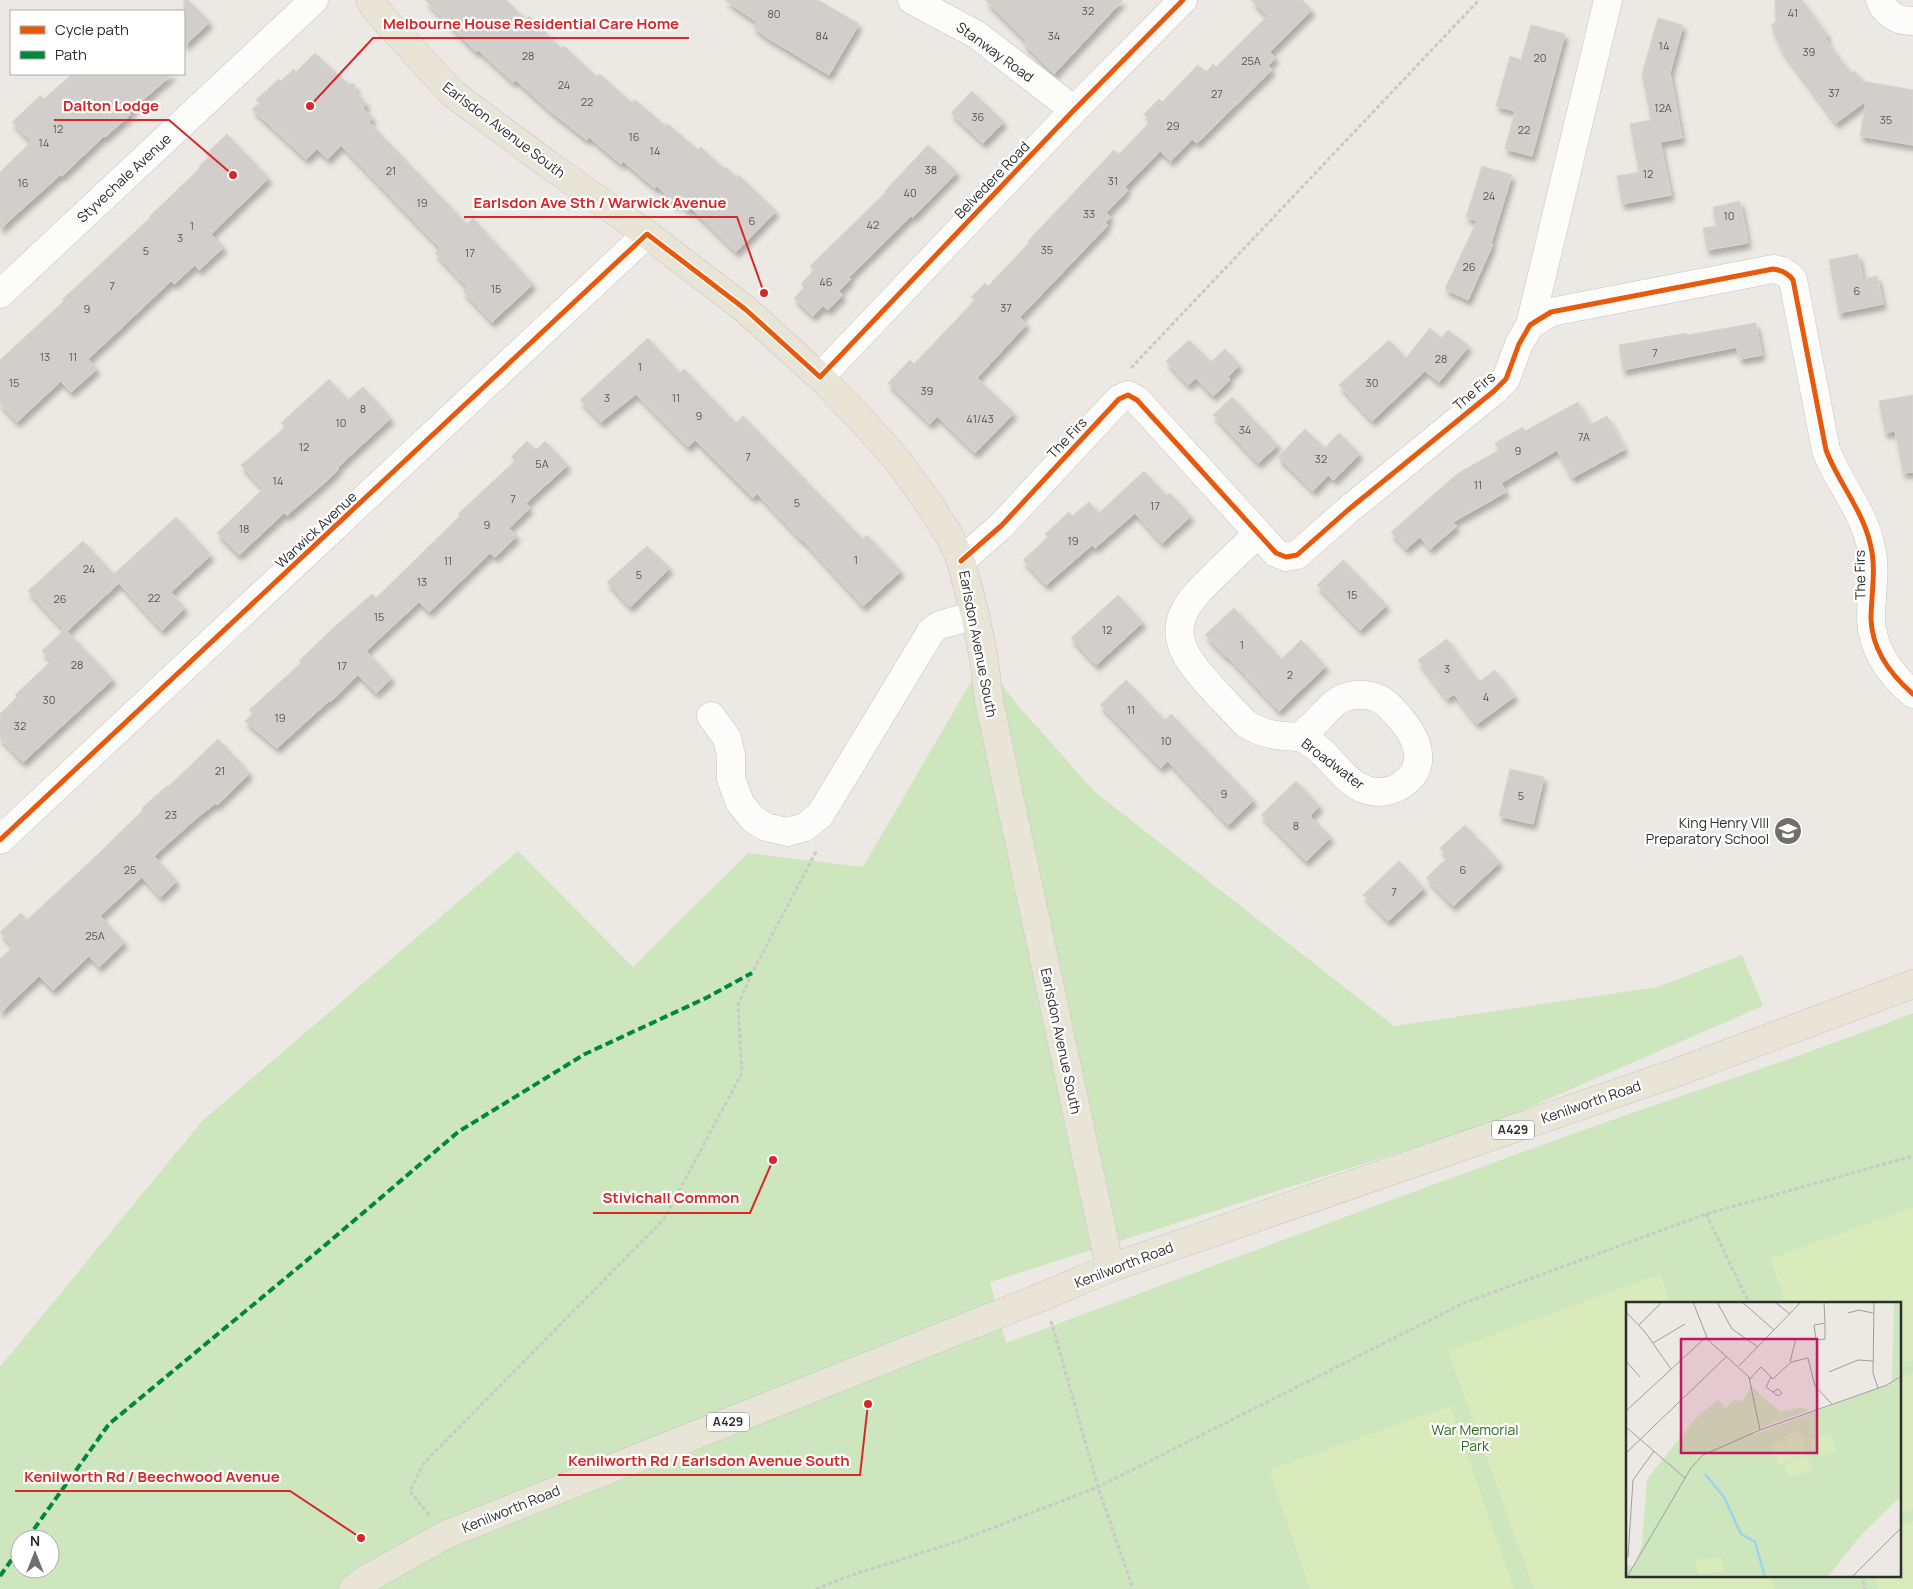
<svg xmlns="http://www.w3.org/2000/svg" width="1913" height="1589" viewBox="0 0 1913 1589" font-family="Manrope,sans-serif">
	<defs>
		<filter id="shadow"><feDropShadow dx="3" dy="5.5" stdDeviation="2.5" flood-color="#0004"/></filter>
	</defs>
	<rect width="100%" height="100%" fill="#ece8e4"/>
	<!-- green -->
	<path fill="#cee6be" fill-rule="evenodd" d="M984,659L1015,702L1095,792L1394,1026L1657,987L1742,955L1763,1006L1495,1122L990,1282L1006,1343C1200,1271 1394,1198 1589,1128C1697,1090 1806,1055 1913,1013V1589H0V1367L203,1120L518,851L633,967L748,853L863,867ZM1627,1303H1899V1575H1627ZM20,1539H50V1569H20Z"/>
	<!-- pitch -->
	<path fill="#d9eabb" d="M1913,1207V1360L1899,1365V1303H1786L1770,1259Z
		M1660,1274L1671,1303H1627V1575H1770L1775,1589H1534L1448,1351Z
		M1913,1373V1509L1899,1514V1378Z
		M1450,1406L1514,1589H1310L1269,1470Z
		M1913,1521V1589H1879L1874,1575H1899V1526Z"/>
	<!-- building -->
	<path fill="#d1cecb" stroke="#d7d4d0" filter="url(#shadow)" d="M184,0H188L210,22L184,46Z
		M425,0H506L526,20L529,16L562,49L564,46L597,77L600,74L632,103L634,99L666,126L668,124L698,150L701,147L724,169L726,167L737,178L739,175L776,211L736,252L691,208L688,211L679,202L676,205L657,186L655,188L623,161L621,164L589,137L587,140L550,111L516,80L513,82L478,50L476,52Z
		M725,0H818L859,24L829,75L768,38L753,27L757,22Z
		M985,0H1123L1054,74L1023,43L1026,41Z
		M1251,0H1302L1312,10L1270,52L1276,58L1268,65L1272,70L1197,143L1192,139L1171,161L1160,151L1125,187L1128,190L1106,213L1111,217L1105,223L1108,225L1020,317L1027,324L977,378L1014,413L975,453L937,416L930,424L888,383L910,360L914,364L975,300L971,297L985,283L988,286L1029,243L1028,241L1114,150L1119,154L1151,121L1144,114L1159,99L1162,102L1198,65L1206,72L1213,64L1216,67L1267,16Z
		M1775,0H1802L1828,36L1825,38L1837,55L1851,73L1855,71L1862,81L1913,90V145L1860,136L1866,101L1836,123L1781,48L1771,25L1776,22Z
		M1658,18L1683,25L1670,73L1682,138L1660,142L1671,195L1622,204L1617,176L1639,172L1630,124L1651,120L1642,74Z
		M1531,25L1565,34L1532,156L1505,149L1515,111L1496,106L1510,56L1521,60Z
		M315,53L348,84H355V91L367,104L363,108L373,118L369,122L467,224L473,218L533,284L492,322L463,291L467,287L435,253L440,248L341,145L328,159L317,149L306,159L252,109L260,103L256,100L279,79L281,81L294,69L296,72Z
		M72,74H173L129,112L131,114L105,137L104,136L62,176L60,175L0,229V172L31,142L12,122L40,96L44,99Z
		M972,91L1004,122L983,143L951,113Z
		M227,134L269,178L211,234L224,247L199,270L195,265L174,284L171,281L115,334L88,359L97,369L71,392L61,381L17,422L0,404V360L64,301L63,299L150,218L149,217L200,168L199,166L209,157L206,154Z
		M928,145L957,172L913,217L911,216L849,277L851,279L839,291L843,295L828,310L823,306L813,316L794,298L804,288L801,284L814,270L810,266L886,192L885,191Z
		M1482,166L1512,175L1491,243L1493,244L1468,300L1445,289L1477,221L1466,217Z
		M1740,201L1748,243L1707,250L1703,228L1716,226L1713,207Z
		M1858,254L1863,279L1877,276L1883,304L1839,313L1829,260Z
		M1756,323L1762,355L1740,359L1736,347L1623,370L1619,345L1687,333V335Z
		M1430,328L1441,338L1448,330L1469,346L1439,382L1425,371L1372,421L1339,385L1389,340L1406,358Z
		M648,338L680,373L684,369L736,423L743,416L863,539L867,535L901,571L863,606L803,540L802,541L757,493L753,498L695,440L688,447L636,394L601,422L580,400Z
		M1189,340L1211,362L1225,349L1240,365L1228,377L1230,380L1213,396L1196,378L1188,385L1166,361Z
		M329,379L348,400L363,387L391,418L337,468L339,469L321,486L287,515L284,513L239,555L217,533L263,489L241,465L282,430L285,427L281,423Z
		M1913,395V472L1903,473L1895,431L1885,433L1879,401Z
		M1232,397L1278,445L1258,463L1213,415Z
		M1578,402L1590,425L1607,416L1625,449L1572,478L1557,450L1501,483L1506,492L1453,522L1457,526L1430,549L1420,537L1406,549L1391,532L1457,474L1499,450L1495,443L1523,427L1525,431Z
		M1305,429L1325,448L1339,433L1360,454L1334,480L1328,475L1313,491L1278,457Z
		M527,441L536,450L545,441L568,465L526,503L530,508L509,528L517,536L495,557L490,553L429,612L419,602L366,651L392,678L376,693L358,675L330,702L329,701L277,748L245,721L253,714L249,710L301,663L299,661L331,630L372,594L376,598L460,516L458,514L515,461L511,457Z
		M1144,471L1167,496L1170,493L1191,516L1162,543L1135,513L1095,548L1092,545L1046,585L1023,560L1048,537L1045,534L1069,512L1072,516L1089,502L1099,513Z
		M176,517L211,555L171,592L185,608L162,630L119,583L67,631L113,679L23,762L0,738V714L17,697L15,695L51,661L42,651L64,630L28,591L83,541L114,574Z
		M647,546L670,568L630,607L607,582Z
		M1343,560L1387,605L1360,630L1317,585Z
		M1118,595L1143,622L1096,665L1071,638Z
		M1234,608L1282,659L1301,640L1326,666L1279,711L1228,657L1227,658L1205,635Z
		M1447,639L1479,682L1495,670L1515,696L1477,724L1454,694L1447,699L1418,660Z
		M1126,680L1165,720L1171,714L1254,800L1228,825L1168,761L1161,768L1100,705Z
		M218,739L250,773L217,805L216,803L199,816L154,856L177,881L160,897L142,877L100,916L125,942L99,967L89,956L53,990L39,976L0,1013V959L13,947L0,932L21,913L27,920L95,857L143,810L142,808L168,785L169,786Z
		M1510,769L1544,777L1533,824L1499,816Z
		M1296,781L1320,806L1310,816L1331,837L1306,861L1261,815Z
		M1465,825L1500,862L1453,906L1426,878L1448,857L1440,848Z
		M1399,861L1424,888L1388,921L1363,895Z"/>
	<g fill="none" stroke-linecap="round" stroke-linejoin="round">
		<!-- minor casing -->
		<g stroke="#c5c4c5" stroke-width="29">
			<path id="minor" d="M912,0L977,35L1074,110
				M1880,0C1884,13 1899,22 1913,21
				M0,294L314,0
				M1530,325L1608,0
				M820,377L1074,110L1183,0
				M1258,534C1245,546 1232,558 1219,571C1190,599 1162,624 1193,665C1208,686 1228,704 1245,723C1257,731 1269,735 1284,736C1292,737 1299,736 1306,740C1329,752 1340,779 1364,789C1377,794 1388,793 1400,786C1430,767 1418,739 1400,718C1393,710 1387,702 1377,698C1369,695 1359,694 1350,696C1329,699 1318,727 1297,737
				M961,561L1002,525L1119,399L1128,395L1137,400L1276,553L1286,557L1297,555L1348,510L1494,391L1506,379L1519,344L1530,325L1551,312L1773,269C1782,270 1788,273 1793,280L1826,450C1838,482 1862,509 1870,543C1877,568 1871,594 1871,619C1872,650 1891,675 1913,694
				M711,716L727,738L731,755V779L740,803L753,819L766,827L787,832L805,827L820,815L932,630L940,625L975,615
				M0,840L647,234"/>
		</g>
		<!-- major casing -->
		<g stroke="#c6c5c4" stroke-width="29">
			<path id="major" d="M370,0L377,11L452,93L549,165L647,234L745,309L820,377L859,417L898,461L932,508L950,537L961,561L975,615L984,659L989,701L1110,1268
				M353,1589L365,1580L445,1535L1044,1296L1110,1268L1678,1072L1913,984"/>
		</g>
		<!-- path -->
		<path stroke="#c9c9c8" stroke-width="3" stroke-dasharray="4 2.5" stroke-linecap="butt" d="M1131,368L1479,0
			M1706,1214L1749,1303
			M1051,1321L1098,1487L1133,1589
			M429,1515L410,1491L424,1463L664,1219L742,1073L738,1005L752,973L817,850
			M1861,1575L1865,1589
			M816,1589L849,1576L956,1542L1098,1487L1464,1303L1706,1214L1913,1156"/>
		<!-- minor -->
		<use href="#minor" stroke="#fcfcfb" stroke-width="28"/>
		<!-- major -->
		<use href="#major" stroke="#e8e4d6" stroke-width="28"/>
		<!-- quiet -->
		<path stroke="#00873e" stroke-width="4" stroke-dasharray="8 4" stroke-linecap="butt" d="M27,1539L109,1424L323,1247L458,1132L585,1054L706,998L752,973
			M0,1576L20,1548"/>
		<!-- cycleway casing -->
		<g stroke="#fff" stroke-width="8">
			<path id="cycleway" d="M961,561L1002,525L1119,399L1128,395L1137,400L1276,553L1286,557L1297,555L1348,510L1494,391L1506,379L1519,344L1530,325L1551,312L1773,269C1782,270 1788,273 1793,280L1826,450C1838,482 1862,509 1870,543C1877,568 1871,594 1871,619C1872,650 1891,675 1913,694
				M0,840L647,234L745,309L820,377L1074,110L1183,0"/>
		</g>
		<!-- cycleway -->
		<use href="#cycleway" stroke="#e8590c" stroke-width="5"/>
	</g>
	<!-- icons -->
	<defs>
		<g id="school-disc" transform="scale(1.4375)"><circle r="9.5" fill="#706f6e" stroke="#fff"/><path d="M0-5L7-2L0 1L-7-2ZM-4 1L0 2.5L4 1V4Q0 6-4 4Z" fill="#fff"/></g>
	</defs>
	<g fill-rule="evenodd">
		<use href="#school-disc" x="1788" y="831"/>
	</g>
	<g text-anchor="middle" stroke-width="4.5" stroke-linejoin="round" paint-order="stroke">
		<!-- number labels -->
		<g font-size="11" fill="#585857">
			<text x="1088" y="15">32</text>
			<text x="1793" y="17">41</text>
			<text x="774" y="18">80</text>
			<text x="822" y="40">84</text>
			<text x="1054" y="40">34</text>
			<text x="1664" y="50">14</text>
			<text x="1809" y="56">39</text>
			<text x="528" y="60">28</text>
			<text x="1540" y="62">20</text>
			<text x="1251" y="65">25A</text>
			<text x="564" y="89">24</text>
			<text x="1834" y="97">37</text>
			<text x="1217" y="98">27</text>
			<text x="587" y="106">22</text>
			<text x="1663" y="112">12A</text>
			<text x="978" y="121">36</text>
			<text x="1886" y="124">35</text>
			<text x="1173" y="130">29</text>
			<text x="58" y="133">12</text>
			<text x="1524" y="134">22</text>
			<text x="634" y="141">16</text>
			<text x="44" y="147">14</text>
			<text x="655" y="155">14</text>
			<text x="931" y="174">38</text>
			<text x="391" y="175">21</text>
			<text x="1648" y="178">12</text>
			<text x="1113" y="185">31</text>
			<text x="23" y="187">16</text>
			<text x="910" y="197">40</text>
			<text x="1489" y="200">24</text>
			<text x="422" y="207">19</text>
			<text x="1089" y="218">33</text>
			<text x="1729" y="220">10</text>
			<text x="752" y="225">6</text>
			<text x="873" y="229">42</text>
			<text x="192" y="230">1</text>
			<text x="180" y="242">3</text>
			<text x="1047" y="254">35</text>
			<text x="146" y="255">5</text>
			<text x="470" y="257">17</text>
			<text x="1469" y="271">26</text>
			<text x="826" y="286">46</text>
			<text x="112" y="290">7</text>
			<text x="496" y="293">15</text>
			<text x="1857" y="295">6</text>
			<text x="1006" y="312">37</text>
			<text x="87" y="313">9</text>
			<text x="1655" y="357">7</text>
			<text x="45" y="361">13</text>
			<text x="73" y="361">11</text>
			<text x="1441" y="363">28</text>
			<text x="640" y="371">1</text>
			<text x="14" y="387">15</text>
			<text x="1372" y="387">30</text>
			<text x="927" y="395">39</text>
			<text x="607" y="402">3</text>
			<text x="676" y="402">11</text>
			<text x="363" y="413">8</text>
			<text x="699" y="420">9</text>
			<text x="980" y="423">41/43</text>
			<text x="341" y="427">10</text>
			<text x="1245" y="434">34</text>
			<text x="1584" y="441">7A</text>
			<text x="304" y="451">12</text>
			<text x="1518" y="455">9</text>
			<text x="748" y="461">7</text>
			<text x="1321" y="463">32</text>
			<text x="542" y="468">5A</text>
			<text x="278" y="485">14</text>
			<text x="1478" y="489">11</text>
			<text x="513" y="503">7</text>
			<text x="797" y="507">5</text>
			<text x="1155" y="510">17</text>
			<text x="487" y="529">9</text>
			<text x="244" y="533">18</text>
			<text x="1073" y="545">19</text>
			<text x="856" y="564">1</text>
			<text x="448" y="565">11</text>
			<text x="89" y="573">24</text>
			<text x="639" y="579">5</text>
			<text x="422" y="586">13</text>
			<text x="1352" y="599">15</text>
			<text x="154" y="602">22</text>
			<text x="60" y="603">26</text>
			<text x="379" y="621">15</text>
			<text x="1107" y="634">12</text>
			<text x="1242" y="649">1</text>
			<text x="77" y="669">28</text>
			<text x="342" y="670">17</text>
			<text x="1447" y="673">3</text>
			<text x="1290" y="679">2</text>
			<text x="1486" y="701">4</text>
			<text x="49" y="704">30</text>
			<text x="1131" y="714">11</text>
			<text x="280" y="722">19</text>
			<text x="20" y="730">32</text>
			<text x="1166" y="745">10</text>
			<text x="220" y="775">21</text>
			<text x="1224" y="798">9</text>
			<text x="1521" y="800">5</text>
			<text x="171" y="819">23</text>
			<text x="1296" y="830">8</text>
			<text x="130" y="874">25</text>
			<text x="1463" y="874">6</text>
			<text x="1394" y="896">7</text>
			<text x="95" y="940">25A</text>
		</g>
		<!-- shield labels -->
		<g fill="#fff" stroke="#6d6d6d" stroke-width="1">
			<rect x="1492" y="1120.5" width="42" height="19" rx="4"/>
			<rect x="707" y="1412.5" width="42" height="19" rx="4"/>
		</g>
		<g font-size="12" font-weight="bold" fill="#2e2e2e">
			<text x="1513" y="1134">A429</text>
			<text x="728" y="1426">A429</text>
		</g>
		<!-- street labels -->
		<g font-size="14" fill="#2e2e2e" stroke="#fff">
			<text transform="translate(995 52) rotate(36)" y="5">Stanway Road</text>
			<text transform="translate(504 130) rotate(37)" y="5">Earlsdon Avenue South</text>
			<text transform="translate(124 178) rotate(-43)" y="5">Styvechale Avenue</text>
			<text transform="translate(992 180) rotate(-46)" y="5">Belvedere Road</text>
			<text transform="translate(1474 391) rotate(-41)" y="5">The Firs</text>
			<text transform="translate(1067 438) rotate(-47)" y="5">The Firs</text>
			<text transform="translate(316 530) rotate(-43)" y="5">Warwick Avenue</text>
			<text transform="translate(1860 575) rotate(-91)" y="5">The Firs</text>
			<text transform="translate(978 644) rotate(79)" y="5">Earlsdon Avenue South</text>
			<text transform="translate(1333 764) rotate(37)" y="5">Broadwater</text>
			<text transform="translate(1061 1041) rotate(78)" y="5">Earlsdon Avenue South</text>
			<text transform="translate(1591 1102) rotate(-19)" y="5">Kenilworth Road</text>
			<text transform="translate(1124 1265) rotate(-21)" y="5">Kenilworth Road</text>
			<text transform="translate(511 1509) rotate(-22)" y="5">Kenilworth Road</text>
		</g>
		<!-- poi labels -->
		<g font-size="14" fill="#2e2e2e" stroke="#fff" text-anchor="end">
			<text x="1769" y="828">King Henry VIII<tspan x="1769" dy="16">Preparatory School</tspan></text>
		</g>
		<!-- park labels -->
		<g font-size="14" fill="#2c6e1b" stroke="#fff">
			<text x="1475" y="1435">War Memorial<tspan x="1475" dy="16">Park</tspan></text>
		</g>
	</g>
	<!-- overview -->
	<g transform="translate(1626 1302)">
		<rect width="275" height="275" fill="#ece8e4"/>
		<path d="M268,0H275V72L266,79ZM275,74V194L236,232L201,275H0V262L7,265L16,243L21,177L69,117L92,98L100,106L108,98L117,99L125,84L154,110L179,105L181,109L126,129L127,133L261,83Z" fill="#cee6be"/>
		<path d="M173,128L182,151L167,157L158,134ZM204,131L207,139L187,146L184,138ZM158,138L166,158L153,163L145,142ZM207,140L210,149L191,156L188,147ZM181,154L187,167L163,176L158,162ZM95,255L97,269L72,272L70,258Z" fill="#d9eabb"/>
		<path fill="none" stroke="#99d6ec" stroke-width="2.5" d="M79,172L98,195L115,232L129,240L139,275"/>
		<path fill="none" stroke="#a09e9b" stroke-width="1" d="M67,0L82,38L123,75L134,128M91,0L106,27L132,45M116,0L148,28M149,0L164,12M198,0L199,21V37L190,38L188,23L199,21M248,0L247,71L252,86M0,10L19,30L45,67M222,11L233,8L247,11M13,23L36,0M27,41L59,22M0,59L14,75M164,60L170,36M113,64L175,0M203,70L232,58L247,59M145,75L140,85L152,94L156,91L152,87L147,90M124,77L135,65L147,77L165,60L182,56L189,84L206,102M0,109L80,35M0,125L59,176M0,151L101,54M2,255L7,178L28,149M1,275L65,166L77,153L134,128L261,83L275,74M226,275L275,226"/>
		<path fill="#c2185b" fill-opacity="0.15" stroke="#c2185b" stroke-width="2.5" d="M55,37H191V151H55Z"/>
		<rect width="275" height="275" fill="none" stroke="#2e2e2e" stroke-width="2.5"/>
	</g>
	<!-- callouts -->
	<path fill="none" stroke="#d62828" stroke-width="2" d="M310 106L373 38H689M233 175L169 120H54M764 293L737 217H464M773 1160L750 1213H593M868 1404L860 1475H558M361 1538L290 1491H15"/>
	<g fill="#d62828" stroke="#fff" stroke-width="2">
		<circle cx="310" cy="106" r="5"/>
		<circle cx="233" cy="175" r="5"/>
		<circle cx="764" cy="293" r="5"/>
		<circle cx="773" cy="1160" r="5"/>
		<circle cx="868" cy="1404" r="5"/>
		<circle cx="361" cy="1538" r="5"/>
	</g>
	<g font-size="15" text-anchor="middle" font-weight="bold" fill="#d62828" stroke="#fff" stroke-width="4.5" stroke-linejoin="round" paint-order="stroke">
		<text x="531" y="29">Melbourne House Residential Care Home</text>
		<text x="111" y="111">Dalton Lodge</text>
		<text x="600" y="208">Earlsdon Ave Sth / Warwick Avenue</text>
		<text x="671" y="1203">Stivichall Common</text>
		<text x="709" y="1466">Kenilworth Rd / Earlsdon Avenue South</text>
		<text x="152" y="1482">Kenilworth Rd / Beechwood Avenue</text>
	</g>
	<!-- legend -->
	<rect x="10" y="10" width="175" height="65" fill="#ffffff" stroke="#ababab"/>
	<rect x="20" y="26" width="25" height="8" fill="#e8590c" stroke="#ababab"/>
	<text x="55" y="35" font-size="15" fill="#2e2e2e">Cycle path</text>
	<rect x="20" y="51" width="25" height="8" fill="#00873e" stroke="#ababab"/>
	<text x="55" y="60" font-size="15" fill="#2e2e2e">Path</text>
	<!-- north arrow -->
	<g transform="translate(35 1554)"><circle r="24" fill="#ffffff" stroke="#ababab"/>
	<path d="M0-4L9 19L0 12L-9 19Z" fill="#706f6e"/>
	<text y="-8" font-size="14" font-weight="bold" text-anchor="middle" fill="#2e2e2e">N</text>
	</g>
</svg>
